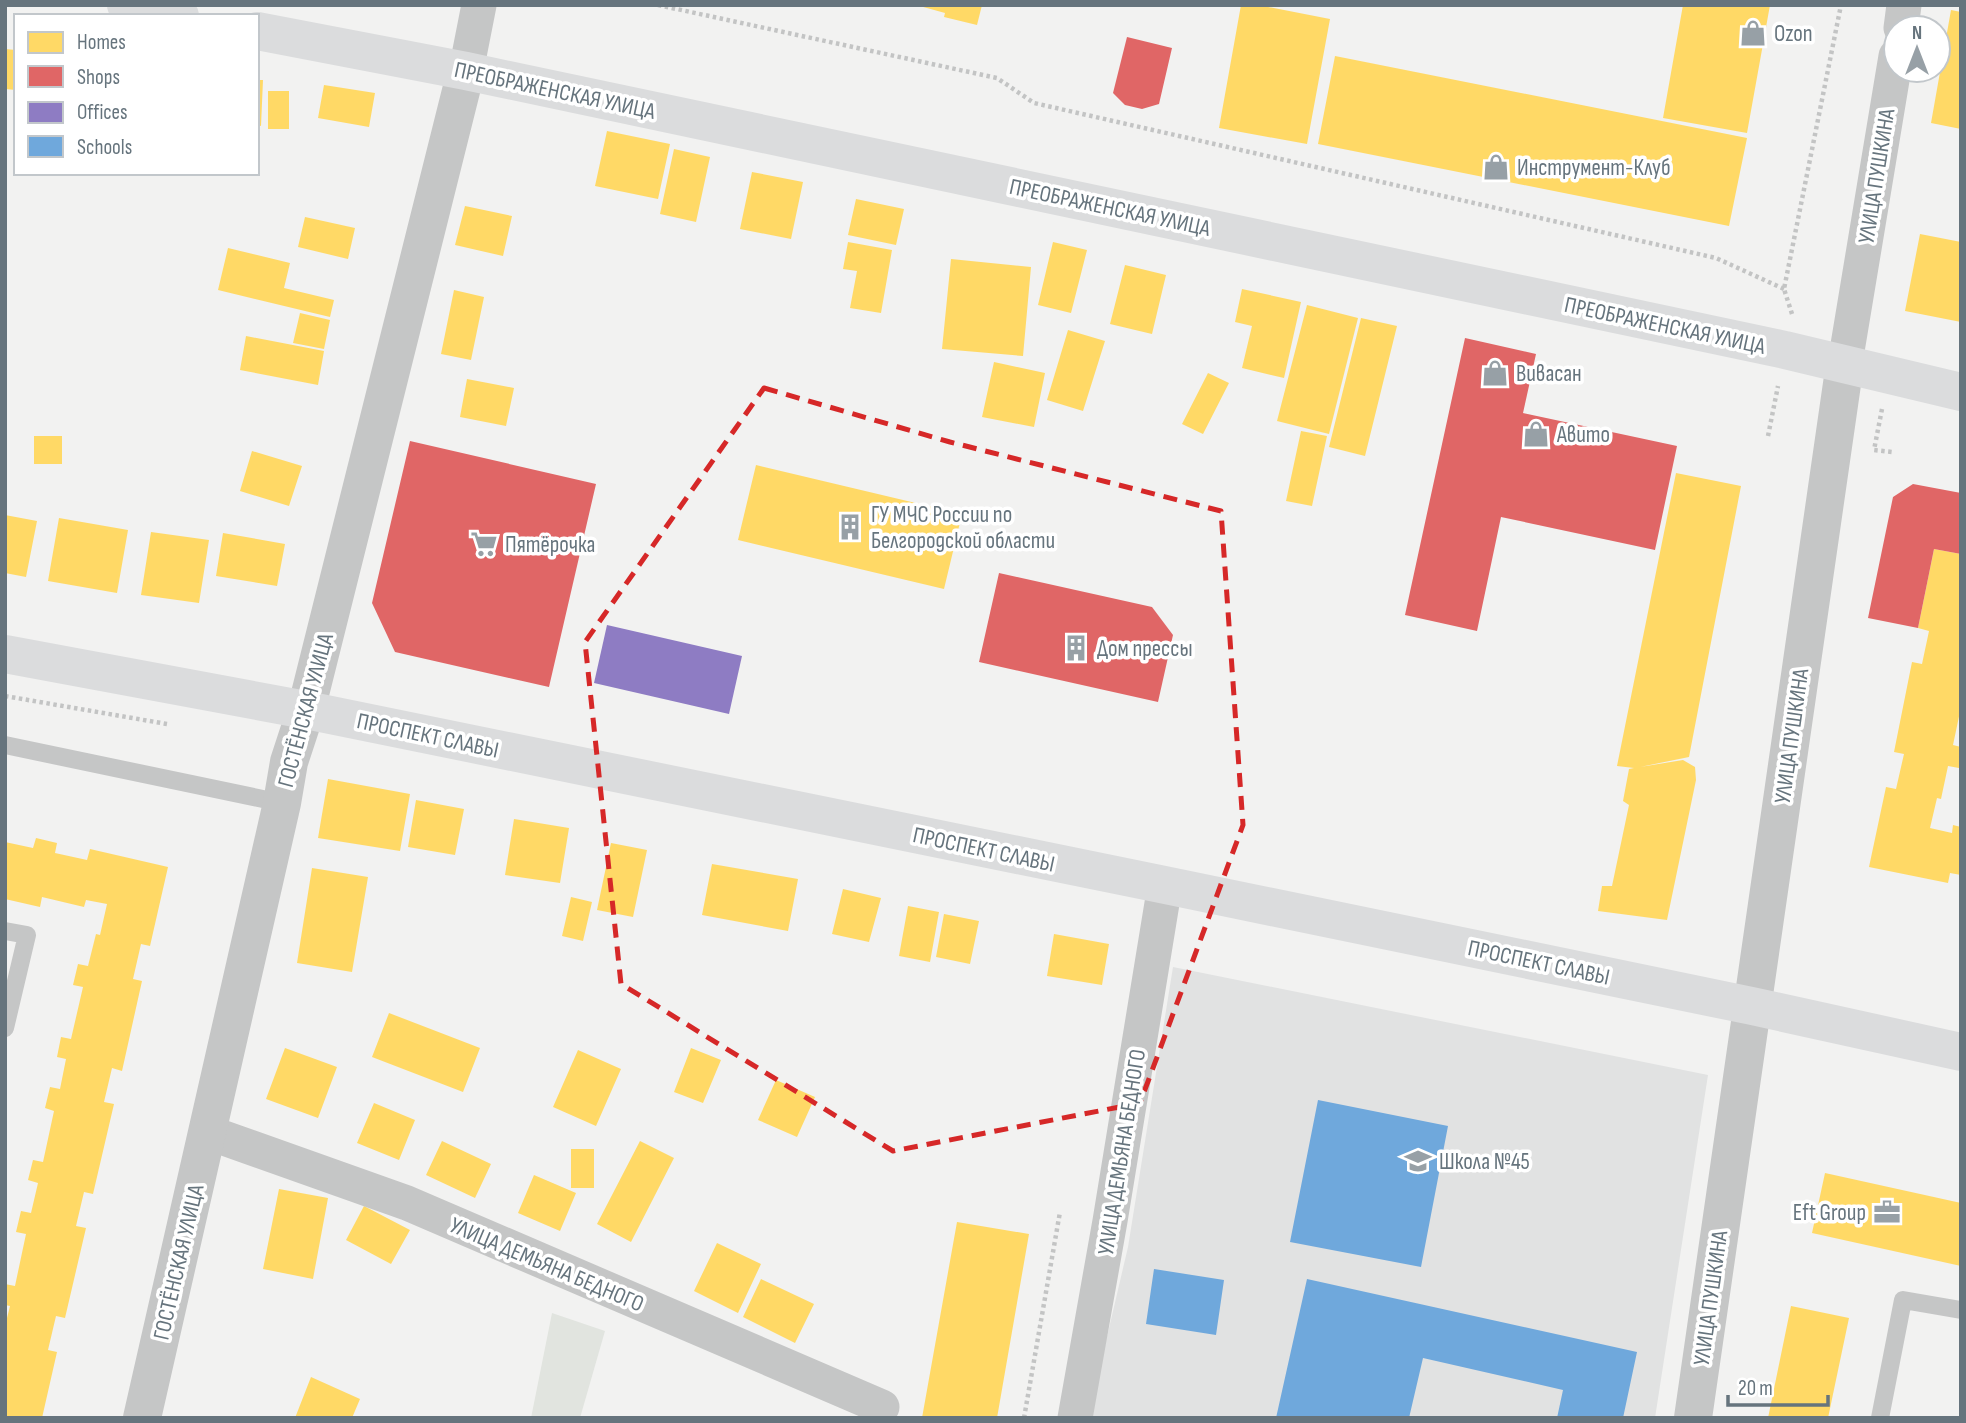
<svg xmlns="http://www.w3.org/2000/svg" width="1966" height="1423" viewBox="0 0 1966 1423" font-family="'Sofia Sans Condensed',sans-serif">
	<rect width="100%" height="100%" fill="#f2f2f1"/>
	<!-- built -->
	<path fill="#e1e2e2" d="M1173,967L1708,1075L1655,1418H1088L1128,1247Z"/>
	<!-- green -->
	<path fill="#e1e4df" d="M552,1313L605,1331L580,1418H531Z"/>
	<!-- homes -->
	<path fill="#ffd966" d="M916,5H982L977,25L944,17L945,13Z
		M1241,5H1258L1330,19L1307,144L1219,128Z
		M1683,5H1770L1747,133L1663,118Z
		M1951,10L1961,12V129L1931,123Z
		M5,49L16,50V90L5,89Z
		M1335,56L1747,138L1729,226L1318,144Z
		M257,80H263L261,126L257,125Z
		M324,85L375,93L369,127L318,118Z
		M268,91H289V129H268Z
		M607,131L670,144L658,199L595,186Z
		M674,149L710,157L696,222L660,214Z
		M752,172L803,182L791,239L740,229Z
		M856,199L904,209L896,245L848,235Z
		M465,206L512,216L503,256L455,245Z
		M305,217L355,228L348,259L298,247Z
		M1920,234L1961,242V322L1905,311Z
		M848,242L892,250L881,313L850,308L857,271L843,269Z
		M1053,242L1087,250L1071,313L1038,305Z
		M228,248L290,263L284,288L334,300L330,317L218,290Z
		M951,259L1031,267L1023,356L942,349Z
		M1125,265L1166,275L1152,334L1110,324Z
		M1242,289L1301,302L1284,378L1242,368L1252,326L1235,322Z
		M454,290L484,297L471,360L441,354Z
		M1307,305L1358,318L1329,434L1277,421Z
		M300,313L330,320L324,349L293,343Z
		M1361,318L1397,326L1365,456L1329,447Z
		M1068,330L1105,341L1083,411L1047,400Z
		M246,336L324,351L318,385L240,370Z
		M994,362L1045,373L1034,427L982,417Z
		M1208,373L1229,383L1203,434L1182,424Z
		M467,379L514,388L506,426L460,417Z
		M1301,431L1327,436L1312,506L1286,501Z
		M34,436H62V464H34Z
		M252,451L302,466L289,506L240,491Z
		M756,465L962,514L944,589L738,540Z
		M1676,473L1741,486L1689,757L1640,767L1683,760L1695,767L1696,780L1667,920L1598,911L1602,886H1612L1629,805L1623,801L1629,769L1634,768L1617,766Z
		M5,515L37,521L26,577L5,573Z
		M59,518L128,530L117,593L48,581Z
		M151,532L209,540L199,603L141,595Z
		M223,533L285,544L277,586L216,576Z
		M1934,549L1961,554V707L1953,745L1961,747V758L1959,768L1948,766L1941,799L1937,798L1930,828L1952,833L1953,825L1961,827V875L1950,873L1948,883L1869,867L1886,787L1896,789L1904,754L1894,752L1912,662L1922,664L1929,631L1918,628Z
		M328,779L410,794L400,851L318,838Z
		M416,800L464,809L455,855L408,847Z
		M514,819L569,828L560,883L505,875Z
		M36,838L57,843L55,853L87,860L90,849L168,867L150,946L141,944L133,979L142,981L122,1071L112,1068L104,1102L114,1104L93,1194L84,1192L76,1226L86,1228L65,1318L56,1316L48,1350L57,1352L42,1418H5V1326L10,1306L5,1305V1284L15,1286L26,1234L16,1232L21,1211L31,1213L38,1183L28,1180L33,1160L43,1162L54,1111L45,1108L50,1087L60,1089L66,1059L57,1057L61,1037L71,1039L83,987L73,985L78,964L88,966L96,934L100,935L107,904L86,900L84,907L42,897L40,907L5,899V842L33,848Z
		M611,843L647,850L633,917L597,910Z
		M712,864L798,879L788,931L702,915Z
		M312,868L368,877L352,972L297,963Z
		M843,889L881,898L869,942L832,934Z
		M571,897L592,902L583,941L562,936Z
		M908,906L939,912L930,962L899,956Z
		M944,914L979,921L970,964L936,957Z
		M1054,934L1109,944L1102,985L1047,976Z
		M389,1013L480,1048L463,1092L372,1057Z
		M285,1048L337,1067L318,1118L266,1099Z
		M691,1048L721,1060L703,1103L674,1092Z
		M578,1050L621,1069L596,1126L553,1107Z
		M776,1080L815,1097L797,1137L758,1120Z
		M374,1103L415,1120L399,1160L357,1143Z
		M442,1141L491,1164L475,1198L426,1175Z
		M640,1141L674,1158L631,1242L597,1224Z
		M571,1149H594V1188H571Z
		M1825,1173L1961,1203V1266L1812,1233Z
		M534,1175L576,1193L560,1231L518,1213Z
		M279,1189L328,1198L313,1279L263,1269Z
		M364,1206L410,1230L391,1264L346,1240Z
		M957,1222L1029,1234L997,1418H922Z
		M717,1243L761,1264L738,1313L694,1291Z
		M761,1279L814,1304L795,1343L743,1317Z
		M1791,1306L1849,1318L1828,1418H1768Z
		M311,1377L360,1399L352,1418H295Z"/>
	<!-- shops -->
	<path fill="#e06666" d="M1127,37L1172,48L1159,104L1142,109L1125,105L1113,93Z
		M1465,338L1536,354L1523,413L1677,446L1655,550L1501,517L1477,631L1405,615Z
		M410,441L596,484L549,687L395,652L372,603Z
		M1913,484L1961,493V554L1934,549L1918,628L1868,618L1893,497Z
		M999,573L1152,607L1173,635L1158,702L979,662Z"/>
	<!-- offices -->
	<path fill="#8e7cc3" d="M607,625L742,656L729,714L594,683Z"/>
	<!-- schools -->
	<path fill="#6fa8dc" d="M1318,1100L1448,1126L1421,1267L1290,1242Z
		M1154,1269L1224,1280L1216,1335L1146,1324Z
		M1307,1279L1637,1352L1623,1418H1557L1563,1390L1423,1358L1409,1418H1276Z"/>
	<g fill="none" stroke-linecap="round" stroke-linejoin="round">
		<!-- path -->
		<path stroke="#c3c4c4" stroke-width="4.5" stroke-dasharray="3.5 3.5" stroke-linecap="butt" d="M658,5L997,78L1034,103L1716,258L1784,289
			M1792,314L1784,289L1841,5
			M1882,409L1874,450L1892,452
			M1768,436L1778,386
			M5,696L167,724
			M1024,1418L1060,1212"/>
		<!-- service -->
		<path stroke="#c5c6c6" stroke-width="18" d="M5,745L282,803
			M5,931L27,935L5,1028
			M1880,1418L1903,1300L1961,1310"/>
		<!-- minor -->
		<path stroke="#c5c6c6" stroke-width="35" d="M1901,28L1904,5
			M466,71L479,5
			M1845,363L1896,56
			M207,1132L407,1203L882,1407
			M1075,1418L1110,1221L1165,885"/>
		<!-- tertiary -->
		<path stroke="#c5c6c6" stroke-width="38" d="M142,1418L282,803L289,762L306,710L466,71
			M1693,1418L1845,363"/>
		<!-- primary -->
		<path stroke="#dbdcdd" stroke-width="38" d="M126,5L180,16
			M257,31L466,71L1785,350L1961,392
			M5,654L306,710L1165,885L1752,1006L1961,1052"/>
	</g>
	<!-- marked area -->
	<path fill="none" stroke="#d62828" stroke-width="5" stroke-dasharray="14 9" stroke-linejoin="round" d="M764,388L950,442L1221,511L1243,825L1140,1103L893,1151L621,984L585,642Z"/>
	<!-- icons -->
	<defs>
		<g id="shop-bare" transform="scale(2.1)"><path d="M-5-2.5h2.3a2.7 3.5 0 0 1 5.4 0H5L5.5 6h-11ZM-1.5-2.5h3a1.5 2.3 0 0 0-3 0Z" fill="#97a0a6" stroke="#fff" stroke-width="2.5" paint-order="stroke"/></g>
		<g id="building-bare" transform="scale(2.1)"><path d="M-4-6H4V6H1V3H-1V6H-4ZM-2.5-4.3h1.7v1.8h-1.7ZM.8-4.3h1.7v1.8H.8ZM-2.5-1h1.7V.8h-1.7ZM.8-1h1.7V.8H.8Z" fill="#97a0a6" stroke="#fff" stroke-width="2.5" paint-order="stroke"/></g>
		<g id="supermarket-bare" transform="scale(2.1)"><path d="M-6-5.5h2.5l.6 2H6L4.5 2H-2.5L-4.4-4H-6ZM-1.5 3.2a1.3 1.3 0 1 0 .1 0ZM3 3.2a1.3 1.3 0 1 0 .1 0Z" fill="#97a0a6" stroke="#fff" stroke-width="2.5" paint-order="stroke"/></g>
		<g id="school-bare" transform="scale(2.1)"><path d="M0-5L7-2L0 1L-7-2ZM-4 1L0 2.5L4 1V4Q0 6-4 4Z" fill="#97a0a6" stroke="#fff" stroke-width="2.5" paint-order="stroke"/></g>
		<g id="office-bare" transform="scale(2.1)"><path d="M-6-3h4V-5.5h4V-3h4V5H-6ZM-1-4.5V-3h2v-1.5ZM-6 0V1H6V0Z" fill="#97a0a6" stroke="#fff" stroke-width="2.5" paint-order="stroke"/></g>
	</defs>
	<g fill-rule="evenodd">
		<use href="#shop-bare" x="1753" y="33"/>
		<use href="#shop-bare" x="1496" y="167"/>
		<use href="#shop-bare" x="1495" y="373"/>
		<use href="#shop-bare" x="1536" y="434"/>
		<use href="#building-bare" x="850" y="527"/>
		<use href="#supermarket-bare" x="484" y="544"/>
		<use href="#building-bare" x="1076" y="648"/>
		<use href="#school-bare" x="1418" y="1161"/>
		<use href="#office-bare" x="1887" y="1212"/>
	</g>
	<g text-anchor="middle" stroke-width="7" stroke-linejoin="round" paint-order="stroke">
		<!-- poi labels -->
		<g font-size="23" fill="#66747d" stroke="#fff" text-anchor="start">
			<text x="1774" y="41">Ozon</text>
			<text x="1517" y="175">Инструмент-Клуб</text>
			<text x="1516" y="381">Вивасан</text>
			<text x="1557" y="442">Авито</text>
			<text x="871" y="522">ГУ МЧС России по<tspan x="871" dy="26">Белгородской области</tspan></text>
			<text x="505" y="552">Пятёрочка</text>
			<text x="1097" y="656">Дом прессы</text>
			<text x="1439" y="1169">Школа №45</text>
			<text x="1866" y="1220" text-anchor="end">Eft Group</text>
		</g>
		<!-- street labels -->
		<g font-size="23" fill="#66747d" stroke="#fff">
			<text transform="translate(555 90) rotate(12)" y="8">ПРЕОБРАЖЕНСКАЯ УЛИЦА</text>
			<text transform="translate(1876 176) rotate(-81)" y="8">УЛИЦА ПУШКИНА</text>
			<text transform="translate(1110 207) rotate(12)" y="8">ПРЕОБРАЖЕНСКАЯ УЛИЦА</text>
			<text transform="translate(1665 325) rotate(12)" y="8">ПРЕОБРАЖЕНСКАЯ УЛИЦА</text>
			<text transform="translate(305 710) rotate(-75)" y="8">ГОСТЁНСКАЯ УЛИЦА</text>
			<text transform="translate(428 735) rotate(12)" y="8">ПРОСПЕКТ СЛАВЫ</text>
			<text transform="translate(1791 736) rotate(-82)" y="8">УЛИЦА ПУШКИНА</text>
			<text transform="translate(984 849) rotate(12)" y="8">ПРОСПЕКТ СЛАВЫ</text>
			<text transform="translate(1539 962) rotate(12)" y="8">ПРОСПЕКТ СЛАВЫ</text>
			<text transform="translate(1121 1152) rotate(-81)" y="8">УЛИЦА ДЕМЬЯНА БЕДНОГО</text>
			<text transform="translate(178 1262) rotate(-77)" y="8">ГОСТЁНСКАЯ УЛИЦА</text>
			<text transform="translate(547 1264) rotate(23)" y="8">УЛИЦА ДЕМЬЯНА БЕДНОГО</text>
			<text transform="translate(1710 1298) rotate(-82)" y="8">УЛИЦА ПУШКИНА</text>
		</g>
	</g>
	<!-- border -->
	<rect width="1966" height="1423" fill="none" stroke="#66747d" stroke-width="14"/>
	<!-- legend -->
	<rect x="14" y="14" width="245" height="161" fill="#ffffff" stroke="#c2c7cb" stroke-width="2"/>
	<rect x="28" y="32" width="35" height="21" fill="#ffd966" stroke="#c2c7cb" stroke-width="2"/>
	<text x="77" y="49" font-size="21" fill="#66747d">Homes</text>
	<rect x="28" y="66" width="35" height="21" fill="#e06666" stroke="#c2c7cb" stroke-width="2"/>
	<text x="77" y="84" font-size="21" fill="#66747d">Shops</text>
	<rect x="28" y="102" width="35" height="21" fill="#8e7cc3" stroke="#c2c7cb" stroke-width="2"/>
	<text x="77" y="119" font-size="21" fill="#66747d">Offices</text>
	<rect x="28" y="136" width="35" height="21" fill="#6fa8dc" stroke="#c2c7cb" stroke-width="2"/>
	<text x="77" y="154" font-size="21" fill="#66747d">Schools</text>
	<!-- north arrow -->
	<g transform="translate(1917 49)"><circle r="33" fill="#ffffff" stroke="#c2c7cb" stroke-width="2"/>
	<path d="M0-5L12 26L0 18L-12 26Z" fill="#97a0a6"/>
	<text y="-10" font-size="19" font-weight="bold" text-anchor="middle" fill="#66747d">N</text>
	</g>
	<!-- scale -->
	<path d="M1728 1395v10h100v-10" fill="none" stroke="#66747d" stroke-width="3.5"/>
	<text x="1738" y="1395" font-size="21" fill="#66747d" stroke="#ffffff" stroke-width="5" paint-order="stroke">20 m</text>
</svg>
